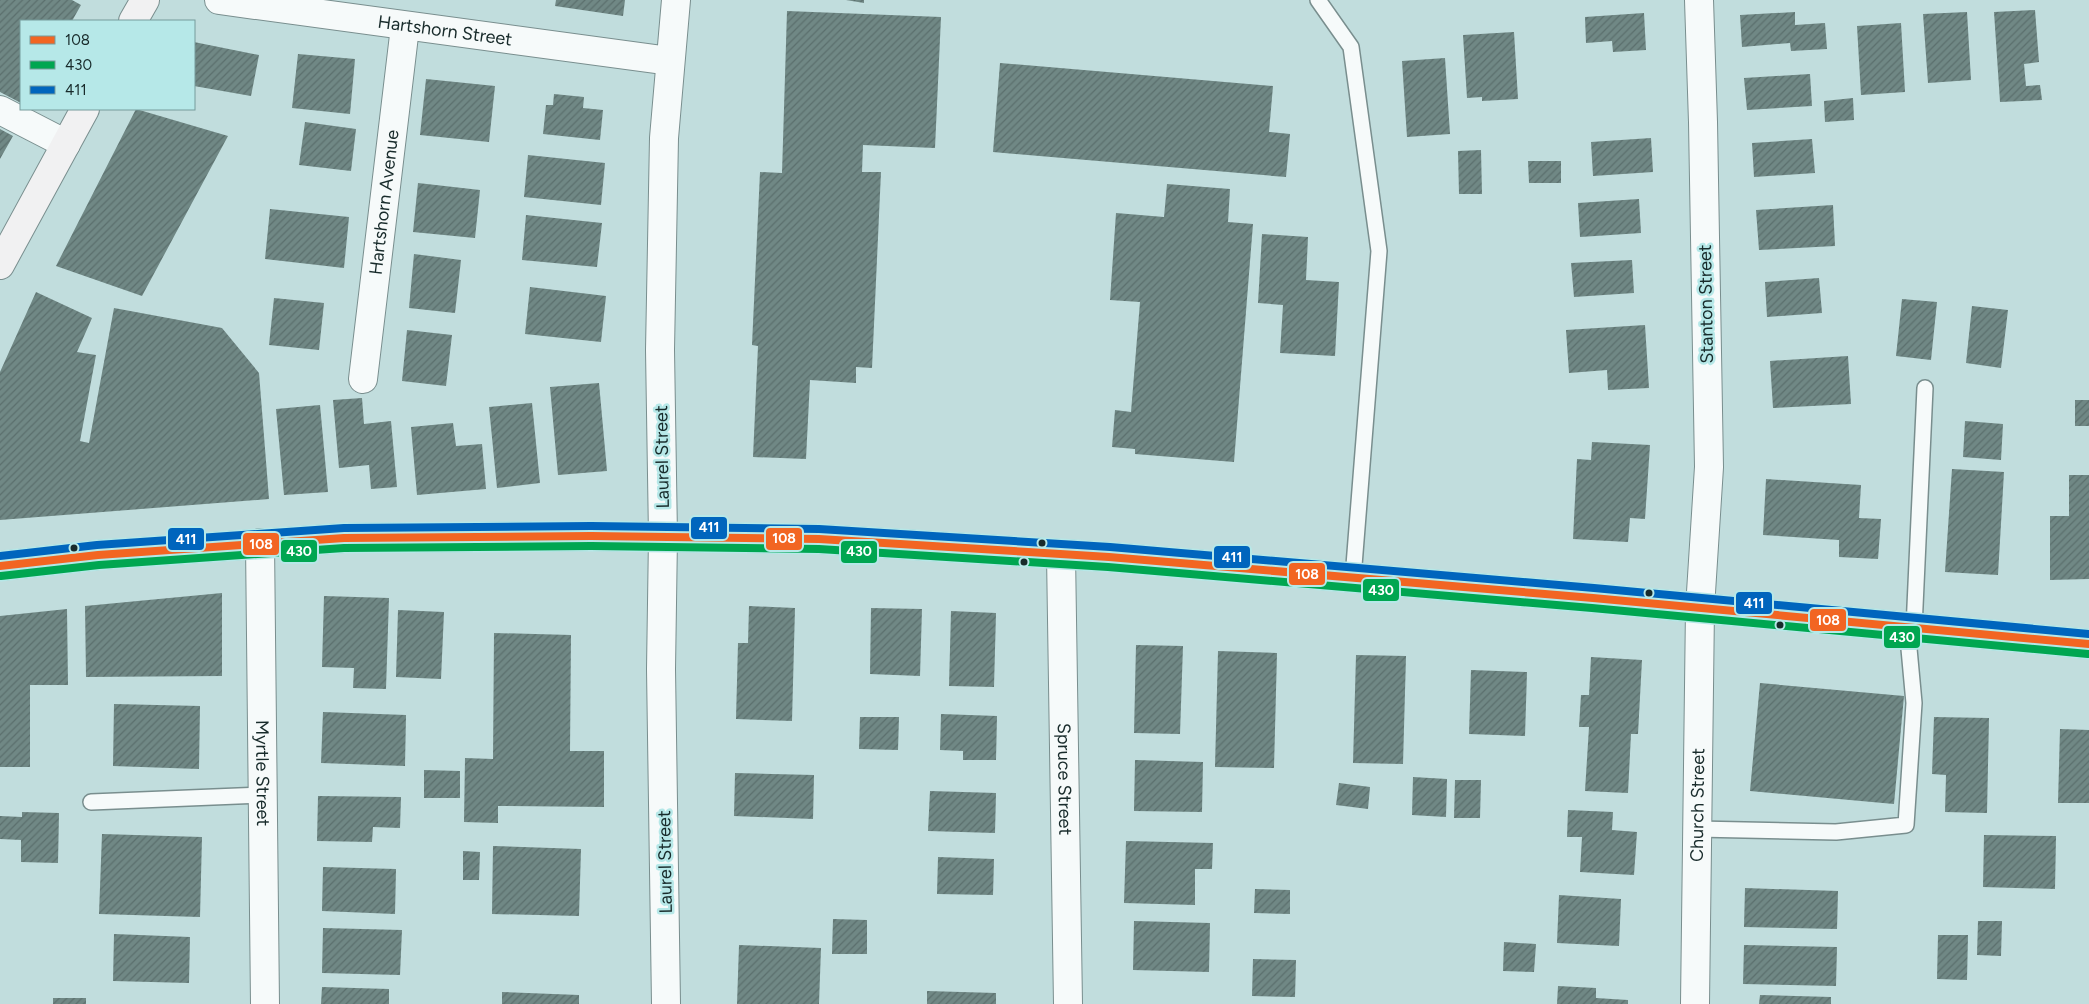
<svg xmlns="http://www.w3.org/2000/svg" width="2089" height="1004" viewBox="0 0 2089 1004" font-family="Figtree,sans-serif">
	<defs>
		<pattern id="building-hatch" width="6" height="6" patternUnits="userSpaceOnUse" patternTransform="scale(1.25)"><rect width="6" height="6" fill="#708885"/><path d="M-1 1l2-2M0 6l6-6M5 7l2-2" fill="none" stroke="#5b6f6d"/></pattern>
	</defs>
	<rect width="100%" height="100%" fill="#c1dddd"/>
	<!-- building -->
	<path fill="url(#building-hatch)" d="M0,0H72L81,5L72,21H21V103L0,92Z
		M556,0H625L623,16L555,6Z
		M846,0H864V3Z
		M2035,10L2039,62L2024,64L2026,86L2040,85L2042,100L2000,102L1994,12Z
		M787,11L941,17L935,148L863,145L862,172H881L872,368L856,367V383L810,380L806,459L753,457L758,346L752,345L760,172L782,173Z
		M1795,12V25L1825,23L1827,49L1791,51L1790,43L1742,47L1740,15Z
		M1967,12L1971,80L1928,83L1923,14Z
		M1644,13L1646,50L1613,52L1612,41L1586,43L1585,17Z
		M1901,23L1905,92L1861,95L1857,26Z
		M1514,32L1518,99L1482,101V97L1467,98L1463,35Z
		M194,42L259,55L251,96L194,86Z
		M298,54L355,59L350,114L292,108Z
		M1445,58L1450,134L1407,137L1402,61Z
		M1000,63L1273,86L1269,132L1290,134L1286,177L993,152Z
		M1810,74L1812,106L1747,110L1744,78Z
		M426,79L495,86L489,142L420,135Z
		M554,94L584,97L583,108L603,110L600,140L543,134L546,105H553Z
		M1853,98L1854,120L1825,122L1824,101Z
		M136,109L228,136L142,296L56,266Z
		M305,122L356,129L351,171L299,165Z
		M0,129L13,136L0,159Z
		M1651,138L1653,172L1593,176L1591,142Z
		M1812,139L1815,173L1754,177L1752,143Z
		M1481,150L1482,194H1459L1458,151Z
		M528,155L605,163L601,205L524,197Z
		M1528,161H1561V183H1529Z
		M418,183L480,190L475,238L413,232Z
		M1167,184L1230,189L1228,222L1253,224L1234,462L1135,454V449L1112,447L1115,410L1131,412L1140,302L1110,300L1116,213L1164,217Z
		M1639,199L1641,233L1580,237L1578,203Z
		M1833,205L1835,246L1759,250L1756,210Z
		M270,209L349,217L344,268L265,259Z
		M526,215L602,223L597,267L522,260Z
		M1262,234L1308,237L1306,280L1339,282L1335,356L1280,353L1283,305L1258,303Z
		M414,254L461,260L455,313L409,308Z
		M1632,260L1634,293L1574,297L1571,263Z
		M1819,278L1822,313L1767,317L1765,282Z
		M530,287L606,296L601,342L525,334Z
		M36,292L92,318L77,352L96,355L80,441L89,443L114,308L222,328L259,373L269,499L0,520V372Z
		M274,298L324,303L319,350L269,345Z
		M1902,299L1937,302L1931,360L1896,356Z
		M1972,306L2008,310L2001,368L1966,363Z
		M1645,325L1649,388L1608,390L1607,370L1569,373L1566,330Z
		M407,330L452,335L446,386L402,381Z
		M1848,356L1851,404L1773,408L1770,361Z
		M599,383L607,471L558,475L550,387Z
		M362,398L364,424L391,421L397,487L371,489L369,465L339,468L333,400Z
		M2075,400H2089V426H2075Z
		M532,403L540,483L497,488L489,407Z
		M320,405L328,492L284,495L276,409Z
		M1965,421L2003,424L2001,460L1963,457Z
		M453,423L456,446L482,444L486,489L417,495L411,427Z
		M1592,442L1650,445L1645,519L1630,518L1628,542L1573,539L1577,459L1591,460Z
		M1952,469L2004,472L1998,575L1945,572Z
		M2069,475H2089V579L2050,580V516H2069Z
		M1766,479L1861,485L1859,518L1881,519L1878,559L1839,557V540L1763,535Z
		M222,593V676L86,677L85,606Z
		M324,596L389,598L386,689L353,688L354,668L322,667Z
		M749,606L795,608L792,721L736,719L738,643H748Z
		M871,608L922,609L920,676L870,674Z
		M67,609L68,685H30V767H0V616Z
		M398,610L444,612L441,679L396,677Z
		M951,611L996,613L994,687L949,686Z
		M494,633L571,635L570,751H604V807L498,806V823L464,822L465,758L493,759Z
		M1136,645L1183,646L1180,734L1134,733Z
		M1218,651L1277,653L1274,768L1215,767Z
		M1356,655L1406,656L1403,764L1353,763Z
		M1591,657L1642,660L1638,734H1631L1628,793L1585,791L1589,727H1579L1581,695H1589Z
		M1471,670L1527,672L1525,736L1469,734Z
		M1760,683L1904,696L1894,804L1750,791Z
		M114,704L200,706L199,769L113,766Z
		M323,712L406,715L405,766L321,763Z
		M941,714L997,716L996,760H963V751L940,750Z
		M860,717H899L898,750L859,749Z
		M1934,717L1989,718L1987,813L1945,812L1946,775L1932,774Z
		M2060,729L2089,730V803H2058Z
		M1135,760L1203,762L1202,812L1134,811Z
		M424,770L460,771V798H424Z
		M735,773L814,775L813,819L734,816Z
		M1413,777L1447,779L1446,817L1412,815Z
		M1455,780H1481L1480,818H1454Z
		M1339,783L1370,787L1368,809L1336,805Z
		M930,791L996,793L995,833L928,831Z
		M318,796L401,797L400,828L373,827L372,842L317,841Z
		M1568,810L1613,812L1612,830L1637,832L1634,875L1580,872L1582,837H1567Z
		M22,812L59,813L58,863L21,862V840L0,839V816L22,817Z
		M102,834L202,837L200,917L99,914Z
		M1984,835L2056,836L2055,889L1983,887Z
		M1126,841L1213,843L1212,869H1195V905L1124,903Z
		M493,846L581,849L579,916L492,914Z
		M463,851L480,852L479,880H463Z
		M938,857L994,859L993,895L937,894Z
		M323,867L396,869L395,914L322,911Z
		M1745,888L1838,891L1837,929L1744,927Z
		M1255,889L1290,890V914L1254,913Z
		M1559,895L1621,899L1619,946L1557,943Z
		M833,919L867,920V954H832Z
		M1134,921L1210,923L1209,972L1133,970Z
		M1978,921H2002L2001,956L1977,955Z
		M323,928L402,930L400,975L322,973Z
		M114,934L190,937L189,983L113,981Z
		M1938,935H1968L1967,980L1937,979Z
		M1504,942L1536,944L1534,972L1503,971Z
		M739,945L821,948L819,1004H737Z
		M1744,945L1837,947L1836,986L1743,984Z
		M1253,959L1296,960L1295,997L1252,996Z
		M1558,986L1596,988V998L1628,1000V1004H1557Z
		M322,987L389,989V1004H321Z
		M927,991L996,993V1004H927Z
		M502,992L579,995V1004H502Z
		M1760,995L1831,997V1004H1759Z
		M53,998H86V1004H53Z"/>
	<g fill="none" stroke-linecap="round" stroke-linejoin="round">
		<!-- service casing -->
		<g stroke="#798e8e" stroke-width="18">
			<path id="service" d="M1318,0L1351,47L1379,251L1353,578
				M1914,628L1925,388
				M91,802L263,795
				M1697,829L1836,832L1906,825L1914,703L1907,627"/>
		</g>
		<!-- minor casing -->
		<g stroke="#798e8e" stroke-width="30">
			<g id="minor">
				<path id="s1" d="M219,0L670,61"/>
				<path d="M0,110L66,144"/>
				<path id="s2" d="M363,379L405,27"/>
				<path id="s3" d="M260,543L265,1004"/>
				<path id="s4" d="M1061,555L1068,1004"/>
				<path d="M666,1004L661,669L663,537L660,350L664,138L676,0"/>
				<path id="s5" d="M1695,1004L1700,608L1709,467L1703,122L1699,0"/>
			</g>
		</g>
		<!-- secondary casing -->
		<g stroke="#798e8e" stroke-width="30">
			<path id="secondary" d="M133,21L145,0
				M0,265L85,109
				M0,566L98,555L344,538L591,536L819,539L1109,557L1593,598L2089,644"/>
		</g>
		<!-- service -->
		<use href="#service" stroke="#f6fafa" stroke-width="15"/>
		<!-- minor -->
		<use href="#minor" stroke="#f6fafa" stroke-width="28"/>
		<!-- secondary -->
		<use href="#secondary" stroke="#f1f1f2" stroke-width="28"/>
		<!-- bus-1 casing -->
		<g stroke="#b6e8e8" stroke-width="11">
			<path id="bus-1" d="M0,566L98,555L344,538L591,536L819,539L1109,557L1593,598L2089,644"/>
		</g>
		<!-- bus-2 casing -->
		<g stroke="#b6e8e8" stroke-width="11">
			<path id="bus-2" d="M1,576L99,565L344,548L591,546L819,549L1108,567L1592,608L2088,654"/>
		</g>
		<!-- bus-3 casing -->
		<g stroke="#b6e8e8" stroke-width="11">
			<path id="bus-3" d="M0,556L97,545L344,528L591,526L819,529L1110,547L1594,588L2089,634"/>
		</g>
		<!-- bus-1 -->
		<use href="#bus-1" stroke="#f26522" stroke-width="8"/>
		<!-- bus-2 -->
		<use href="#bus-2" stroke="#00a651" stroke-width="8"/>
		<!-- bus-3 -->
		<use href="#bus-3" stroke="#0065bd" stroke-width="8"/>
	</g>
	<!-- markers -->
	<g fill="#182b2b" stroke="#b6e8e8" stroke-width="2">
		<circle cx="1042" cy="543" r="4.5"/>
		<circle cx="74" cy="548" r="4.5"/>
		<circle cx="1024" cy="562" r="4.5"/>
		<circle cx="1649" cy="593" r="4.5"/>
		<circle cx="1780" cy="625" r="4.5"/>
	</g>
	<g text-anchor="middle" stroke-width="5" stroke-linejoin="round" paint-order="stroke">
		<!-- street labels -->
		<g font-size="18" fill="#182b2b" stroke="#b6e8e8">
			<text dy="6" stroke="none"><textPath href="#s1" startOffset="228">Hartshorn Street</textPath></text>
			<text dy="6" stroke="none"><textPath href="#s2" startOffset="178">Hartshorn Avenue</textPath></text>
			<text transform="translate(1706 304) rotate(-91)" y="6">Stanton Street</text>
			<text transform="translate(662 457) rotate(-91)" y="6">Laurel Street</text>
			<text dy="6" stroke="none"><textPath href="#s3" startOffset="230">Myrtle Street</textPath></text>
			<text dy="6" stroke="none"><textPath href="#s4" startOffset="224">Spruce Street</textPath></text>
			<text dy="6" stroke="none"><textPath href="#s5" startOffset="199">Church Street</textPath></text>
			<text transform="translate(665 862) rotate(-91)" y="6">Laurel Street</text>
		</g>
	</g>
	<g stroke="#b6e8e8" stroke-width="2">
		<rect x="690" y="516" width="38" height="24" rx="5" fill="#0065bd"/>
		<rect x="765" y="527" width="38" height="24" rx="5" fill="#f26522"/>
		<rect x="167" y="527" width="38" height="24" rx="5" fill="#0065bd"/>
		<rect x="242" y="532" width="38" height="24" rx="5" fill="#f26522"/>
		<rect x="280" y="539" width="38" height="24" rx="5" fill="#00a651"/>
		<rect x="840" y="540" width="38" height="24" rx="5" fill="#00a651"/>
		<rect x="1213" y="545" width="38" height="24" rx="5" fill="#0065bd"/>
		<rect x="1288" y="562" width="38" height="24" rx="5" fill="#f26522"/>
		<rect x="1362" y="578" width="38" height="24" rx="5" fill="#00a651"/>
		<rect x="1735" y="591" width="38" height="24" rx="5" fill="#0065bd"/>
		<rect x="1809" y="608" width="38" height="24" rx="5" fill="#f26522"/>
		<rect x="1883" y="625" width="38" height="24" rx="5" fill="#00a651"/>
	</g>
	<g font-size="14" text-anchor="middle" font-weight="bold" fill="#fff">
		<text x="709" y="532">411</text>
		<text x="784" y="543">108</text>
		<text x="186" y="544">411</text>
		<text x="261" y="549">108</text>
		<text x="299" y="556">430</text>
		<text x="859" y="556">430</text>
		<text x="1232" y="562">411</text>
		<text x="1307" y="579">108</text>
		<text x="1381" y="595">430</text>
		<text x="1754" y="608">411</text>
		<text x="1828" y="625">108</text>
		<text x="1902" y="642">430</text>
	</g>
	<!-- legend -->
	<rect x="20" y="20" width="175" height="90" fill="#b6e8e8" stroke="#779c9c"/>
	<rect x="30" y="36" width="25" height="8" fill="#f26522" stroke="#779c9c"/>
	<text x="65" y="45" font-size="15" fill="#182b2b">108</text>
	<rect x="30" y="61" width="25" height="8" fill="#00a651" stroke="#779c9c"/>
	<text x="65" y="70" font-size="15" fill="#182b2b">430</text>
	<rect x="30" y="86" width="25" height="8" fill="#0065bd" stroke="#779c9c"/>
	<text x="65" y="95" font-size="15" fill="#182b2b">411</text>
</svg>
